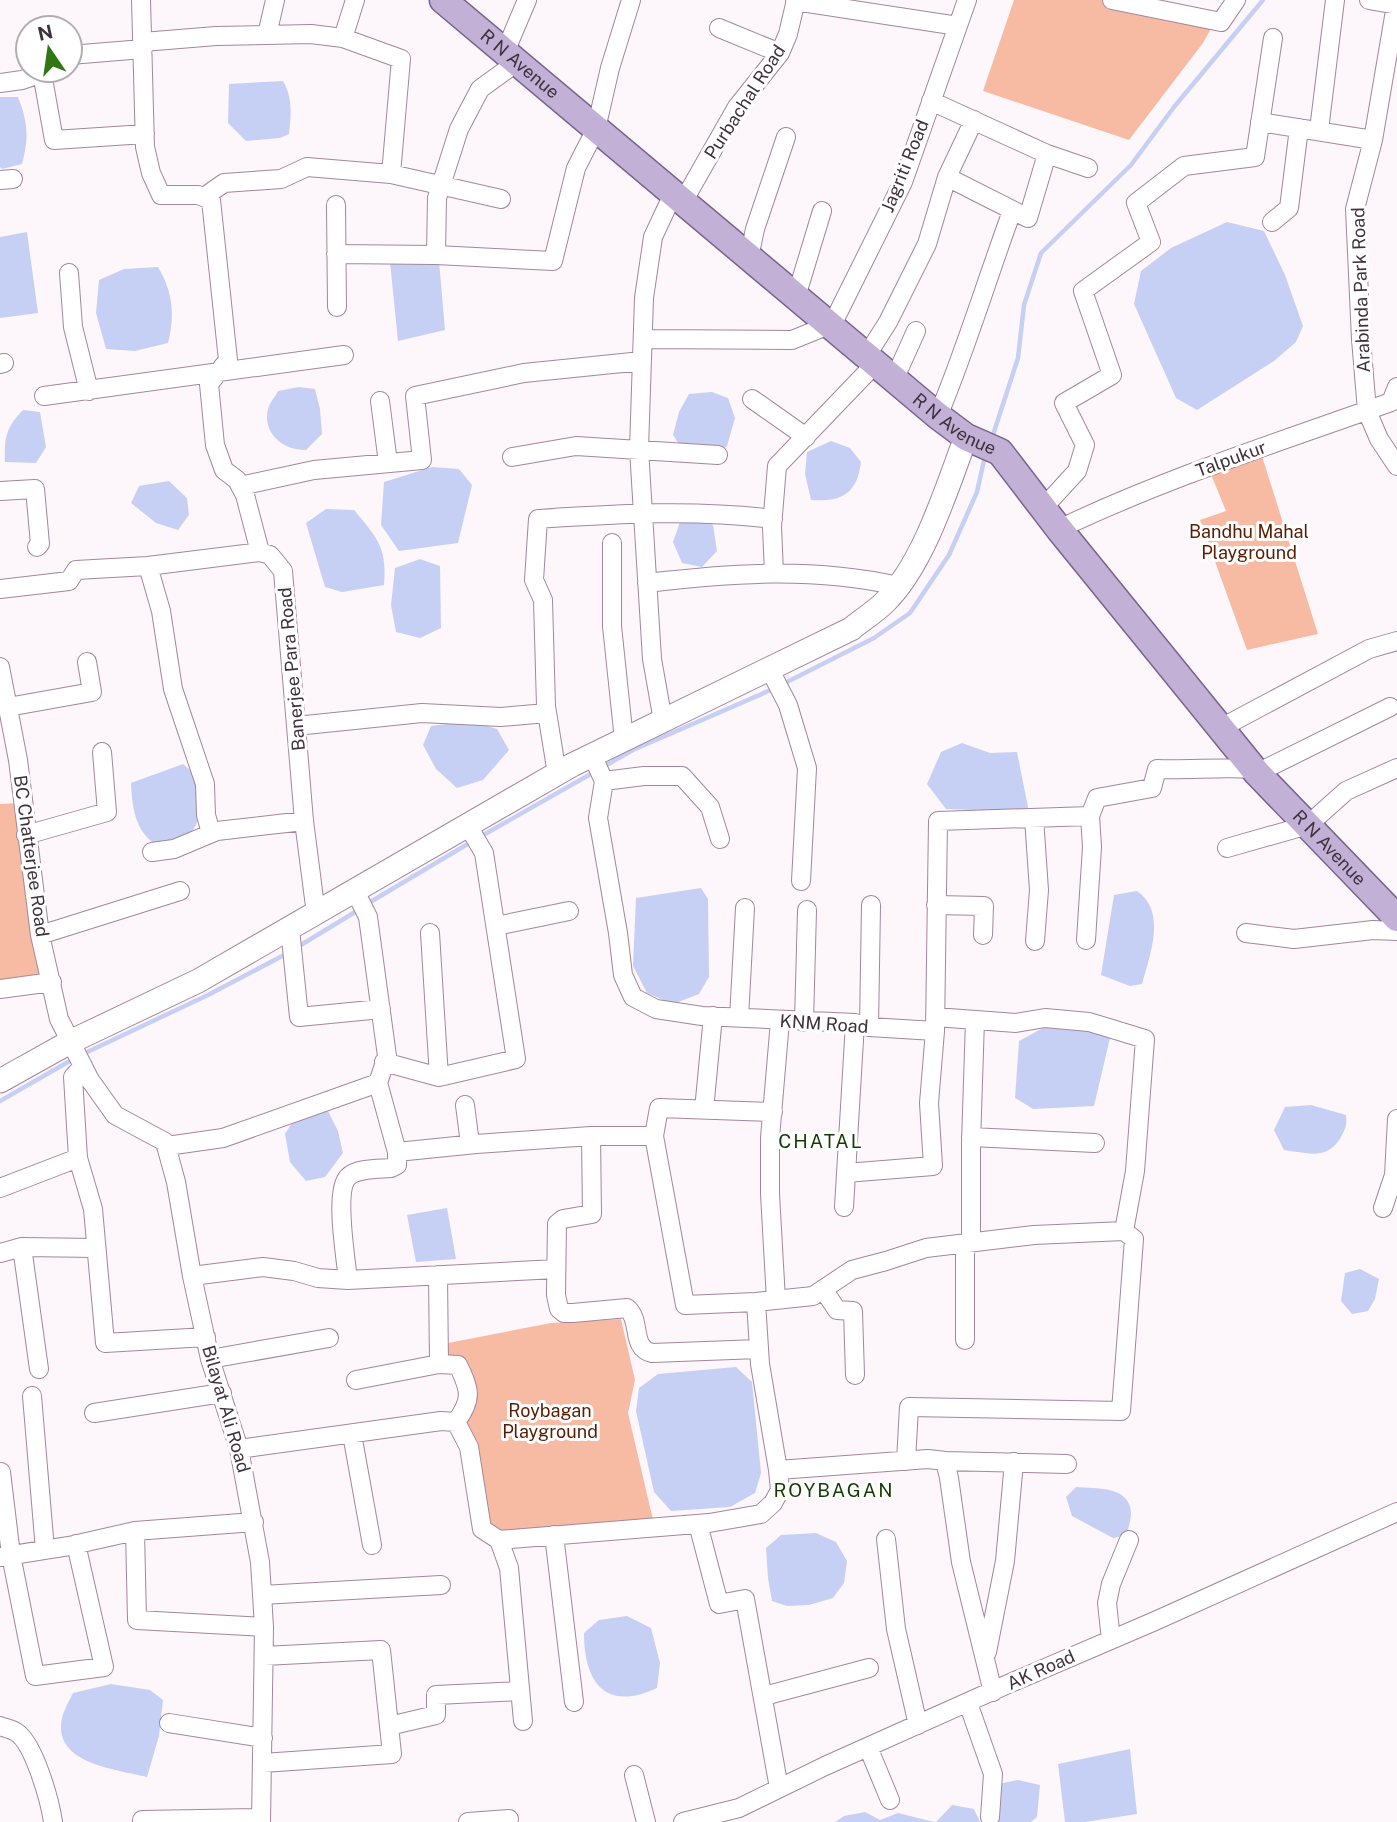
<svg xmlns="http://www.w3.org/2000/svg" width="1397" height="1822" viewBox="0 0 1397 1822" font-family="'Public Sans',sans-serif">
	<rect width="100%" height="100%" fill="#fdf6fb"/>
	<!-- green -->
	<path fill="#f7baa3" d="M1014,0H1102L1213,25L1203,43L1129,140L983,91Z
		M1261,453L1318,634L1247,650L1200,520L1226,511L1210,472Z
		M20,803L47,979L0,985V804Z
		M621,1319L635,1380L628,1413L653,1520L500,1533L487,1523L461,1420L473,1403L445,1357L443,1344L551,1323Z"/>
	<!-- water -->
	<path fill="#c6d0f4" d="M283,81C293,98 291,115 289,134L280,138L246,141L228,123L229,84Z
		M0,97H18C28,123 29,137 22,164L2,169L0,167Z
		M1227,222L1264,231L1285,275L1303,326L1296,342L1274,361L1197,410L1176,398L1134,304L1141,271L1171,248Z
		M27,232L38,313L0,318V237Z
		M439,261L445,330L398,341L390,262Z
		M158,267C173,292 175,315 168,343L135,351L106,349L96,313L99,280L124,269Z
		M299,387L315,389L320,409L322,434L306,450C282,451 260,431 269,406C271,401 276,396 278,391Z
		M712,392L728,398L735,418L727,446L718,453H685L673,435L679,412L689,394Z
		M23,410L40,412L46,447L36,463L5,462C4,439 6,427 23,410Z
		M831,441L850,448L861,462C857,494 842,502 811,500L805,474L807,452Z
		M432,467L459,469L472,485L458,543L399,551L381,525L384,482Z
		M169,481L187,498L189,515L178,530L156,523L131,503L139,486Z
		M326,509L354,510C378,539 387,547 384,585L342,592L325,587L306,523Z
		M703,517L713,525L717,551L702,567L682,563L673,542L680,522Z
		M420,559L440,566L441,628L420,638L396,632L391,605L395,568Z
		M471,721L497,729L509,750L483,780L457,788L436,769L423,745L431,726Z
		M962,743L990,753L1017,752L1029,812L946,809L927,784L941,752Z
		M183,764L199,778C199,795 205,824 187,835C179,840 164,841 154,843C135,830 132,806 131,783Z
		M701,888L708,899L709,977L699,994L673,1004L647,993L633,966L636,898Z
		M1137,891C1167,912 1150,954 1142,984L1130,986L1101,975L1114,895Z
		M1045,1027L1102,1030L1110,1038L1094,1106L1033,1109L1015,1098L1019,1041Z
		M1311,1105L1346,1115C1347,1125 1346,1128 1341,1137C1327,1161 1308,1153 1284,1150L1274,1130L1285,1107Z
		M328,1111L338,1131L343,1153L325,1177L306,1181L290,1162L285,1134L295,1118Z
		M447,1208L456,1259L416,1262L407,1215Z
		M1360,1269L1379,1279L1375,1299L1368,1311L1352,1314L1341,1301L1345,1273Z
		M736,1367L752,1382L761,1473L755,1493L730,1507L671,1511L654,1492L636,1411L639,1388L658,1374Z
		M1076,1487C1095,1489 1130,1485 1131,1513C1131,1520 1128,1528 1127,1535L1113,1538L1072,1516L1066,1497Z
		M816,1533L836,1542L847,1561L844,1583L833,1598L809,1605L787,1606L772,1601L768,1578L766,1548L781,1535Z
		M627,1616L651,1628L660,1663L657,1688C606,1712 584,1683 584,1633L599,1620Z
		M111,1684L150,1690L163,1700L159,1736L147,1777C116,1769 52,1764 62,1718C64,1710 69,1701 73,1693Z
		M1130,1749L1137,1814L1085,1822H1065L1058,1764Z
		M1018,1780L1040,1785L1037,1817L1031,1822H998V1784Z
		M952,1805L974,1809L980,1822H936Z
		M865,1812L880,1820L898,1813L934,1822H835L844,1816Z"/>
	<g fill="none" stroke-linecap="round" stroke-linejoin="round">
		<!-- stream -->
		<path stroke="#c6d0f4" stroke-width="4.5" d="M992,438L1018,358L1024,305L1041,253L1131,165L1174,107L1263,0
			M781,685L874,638L910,613L949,555L977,492L985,456
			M603,767L633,750L773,689
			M478,838L596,771
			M367,904L471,842
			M296,948L360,909
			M83,1054L208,995L288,953
			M0,1101L75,1058"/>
		<!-- street casing -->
		<g stroke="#a4869b" stroke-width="20">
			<path id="street" d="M141,0L145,147L151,173L161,195H198L211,200L228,360L209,384L215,445L224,470L237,480L245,495L260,552L270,555L283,571L304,821L316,914
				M1112,0L1221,22L1236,0
				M1369,0L1397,5
				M795,1L958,26
				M1396,5L1373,140L1355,209L1361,339L1367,411L1379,439L1397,466
				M719,28L780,53
				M267,35L275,0
				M343,38L355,0
				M143,42L216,36L311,34L343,38L401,59L391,174
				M505,52L527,0
				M70,55L143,49
				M42,73L54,140L145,134
				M0,83L22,80L42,73L43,70
				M931,101L1047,154L1088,168
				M1260,122L1373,140
				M1319,130L1335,0
				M947,177L1028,218L1047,154
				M0,180L13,179
				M204,197L224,183L281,179L307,167L391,174L501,199
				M684,200L737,107L780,53L788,34L796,0
				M336,205L337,307
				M1272,222L1289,208L1299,128
				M336,254L436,255L553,261L576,168L596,129L610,68L631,0
				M436,255L437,198L459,129L480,89L517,62
				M749,258L755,229L786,137
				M69,273L73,327L89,391
				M796,297L822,211
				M831,327L903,182L967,0
				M643,339L792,340L829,325
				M867,355L888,322L927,244L947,177L974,120
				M0,364L4,363
				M894,380L916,331
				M44,396L344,355
				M752,399L806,437
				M380,401L388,463
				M938,416C966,349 987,279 1012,211
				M512,457L576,446L718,455
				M240,486L314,470L422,460L415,396L524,373L642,361
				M0,491L35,489L40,544L37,547
				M1043,508L1077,471L1085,445L1064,403L1112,375L1083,291L1151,242L1136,203L1184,166L1255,157L1273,38
				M1059,529C1166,478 1279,442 1391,402L1397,387
				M612,543V626L624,740
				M148,566L161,611L173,689L205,784L206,815L211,833
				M774,573L772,527L777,466L875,364
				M647,583C733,573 812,567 898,586
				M0,589L69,581L76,570L148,566L260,552
				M0,667L18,760L40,935L59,1019L90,1080L115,1115L165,1142L176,1182L192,1276L210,1359L239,1449L260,1562L264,1627L261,1822
				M770,670L788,705L807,768L801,881
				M8,707L92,692L87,662
				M663,721L652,659L639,449L644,298L653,237L674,192
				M296,726L422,713L501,717L547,713
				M1221,728L1369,649L1397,641
				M592,755L604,781L598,818L618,933L623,975L633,997L656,1009L702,1016L855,1023L869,1027L935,1031
				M1257,773L1390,707
				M557,774L546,706L543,600L534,580L538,519C617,514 694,509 773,519
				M604,781L644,776H682L710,807L720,839
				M1034,818L1039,890L1035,941
				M26,835L107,812L102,752
				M1227,848L1308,825L1346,791L1397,768
				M152,852L174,849L217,831L304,821
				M936,905L984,906L983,935
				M496,926L569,911
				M290,929L299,1017L381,1009
				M430,933L439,1077
				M1246,933L1294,939L1373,930L1397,931
				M40,935L180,891
				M1086,940L1092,847L1090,816
				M0,989L52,982
				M935,1017L1016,1023L1045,1018L1089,1022L1145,1039L1135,1171L1124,1231
				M739,1018L745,908
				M804,1022L807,910
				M869,1027L871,905
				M384,1062L439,1077L516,1059L484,853L468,826
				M83,1066L73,1077L78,1158L93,1209L105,1343L206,1337
				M465,1105L469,1136L471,1141L476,1144L591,1136H654
				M704,1110L713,1016
				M591,1136L592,1214L563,1219L557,1224L556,1295L559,1309L564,1313H573L627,1308C642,1320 630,1348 652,1353L759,1349
				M971,1137L1095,1143
				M167,1146L223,1138L378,1083L387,1056L368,917L355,891
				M397,1152L476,1144
				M846,1173L933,1166L929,1103L935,1031L938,821L1090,816L1097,798L1152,788L1157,769C1190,770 1222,767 1254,769
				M0,1188L78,1158
				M844,1207L855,1023
				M1383,1208L1394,1175L1397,1119
				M971,1242V1143L975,1020
				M965,1243V1340
				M22,1247L39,1369
				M0,1253L22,1247L96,1248
				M192,1276L263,1267L294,1271L318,1278L348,1280L556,1269
				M348,1280C346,1259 334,1191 348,1177C357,1168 379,1169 391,1168L397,1165V1152L378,1083
				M823,1289L837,1310L853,1311L855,1375
				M776,1300L770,1194V1138L780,1021
				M756,1302L685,1305L654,1136L659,1108L773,1112
				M210,1359L329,1338
				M439,1364L458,1365C470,1390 473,1399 456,1422
				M356,1380L439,1364L438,1275
				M32,1396L45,1550
				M94,1413L222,1393
				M352,1434L372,1545
				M239,1449L441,1421L456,1422L469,1447L482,1529L499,1540L709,1523L761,1514L773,1503L780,1490L778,1470L928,1459L945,1461L949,1478L961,1562L993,1692
				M945,1461L1067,1464
				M778,1470L760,1364L756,1302L813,1296L852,1270L886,1261L926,1248L1034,1235L1124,1231L1134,1239L1121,1411L909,1407L906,1461
				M1,1472L11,1555L35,1676L104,1667L76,1544
				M698,1524L719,1604L745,1599L779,1788
				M135,1531L137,1620L264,1627
				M554,1535L574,1702
				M886,1539L896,1629L918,1725
				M499,1540L509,1568L523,1721
				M0,1557L69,1546L135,1531L254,1522
				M262,1595L441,1585
				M1111,1640L1107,1603L1111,1584L1129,1540
				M987,1652L1005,1561L1014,1462
				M764,1696L869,1668
				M968,1703L993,1774L990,1817
				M169,1723L263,1738
				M0,1726C5,1728 11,1729 16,1732C34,1743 50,1801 53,1822
				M389,1726L436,1715V1695L519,1691
				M868,1747L890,1800
				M263,1763L392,1754L381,1650L264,1656
				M634,1775L646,1822
				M142,1822V1820L261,1818
				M468,1822L509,1819
				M683,1822L739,1808L825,1766L1015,1681L1155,1621L1397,1512"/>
		</g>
		<!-- secondary casing -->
		<g stroke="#a4869b" stroke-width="25">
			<path id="secondary" d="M0,1081L70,1042L198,981L572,765L851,629C862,620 875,612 885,602C924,564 947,487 966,437"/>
		</g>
		<!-- primary casing -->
		<g stroke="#7a628e" stroke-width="29">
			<g id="primary">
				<path id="s1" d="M443,0C609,138 773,278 938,416L966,437L1000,452L1059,529L1257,773L1397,918"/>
			</g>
		</g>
		<!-- street -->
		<use href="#street" stroke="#fff" stroke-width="18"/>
		<!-- secondary -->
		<use href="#secondary" stroke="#fff" stroke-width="23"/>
		<!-- primary -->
		<use href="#primary" stroke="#c2b0d6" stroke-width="26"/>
	</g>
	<g text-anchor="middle" stroke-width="6" stroke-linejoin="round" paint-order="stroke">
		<!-- street labels -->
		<g font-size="18" fill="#3f323b" stroke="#fff">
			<text dy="6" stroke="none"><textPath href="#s1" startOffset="100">R N Avenue</textPath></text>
			<text transform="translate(745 102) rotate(-57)" y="6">Purbachal Road</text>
			<text transform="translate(905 166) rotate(-68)" y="6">Jagriti Road</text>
			<text transform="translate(1361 290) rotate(-92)" y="6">Arabinda Park Road</text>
			<text dy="6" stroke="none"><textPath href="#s1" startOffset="665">R N Avenue</textPath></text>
			<text transform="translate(1231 459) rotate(-20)" y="6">Talpukur</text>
			<text transform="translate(292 669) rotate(-95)" y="6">Banerjee Para Road</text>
			<text dy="6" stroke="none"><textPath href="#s1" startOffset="1234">R N Avenue</textPath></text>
			<text transform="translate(31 856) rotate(82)" y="6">BC Chatterjee Road</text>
			<text transform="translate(824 1024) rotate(4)" y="6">KNM Road</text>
			<text transform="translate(226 1409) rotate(74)" y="6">Bilayat Ali Road</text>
			<text transform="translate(1041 1670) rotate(-24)" y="6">AK Road</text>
		</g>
		<!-- park labels -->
		<g font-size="18" fill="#581c02" stroke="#fff">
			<text x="1249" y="538">Bandhu Mahal<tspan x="1249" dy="21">Playground</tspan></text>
			<text x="550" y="1417">Roybagan<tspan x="550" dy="21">Playground</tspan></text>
		</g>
		<!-- neighbourhood labels -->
		<g font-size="19" letter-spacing="2" fill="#113c00" stroke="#fff">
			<text x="821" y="1148">CHATAL</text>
			<text x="834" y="1497">ROYBAGAN</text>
		</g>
	</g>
	<!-- north arrow -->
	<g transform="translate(49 49) rotate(347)"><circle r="33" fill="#ffffff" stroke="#b2adb1" stroke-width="2"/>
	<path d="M0-5L12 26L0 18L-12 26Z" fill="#327513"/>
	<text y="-10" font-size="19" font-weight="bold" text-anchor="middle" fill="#3f323b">N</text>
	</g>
</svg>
